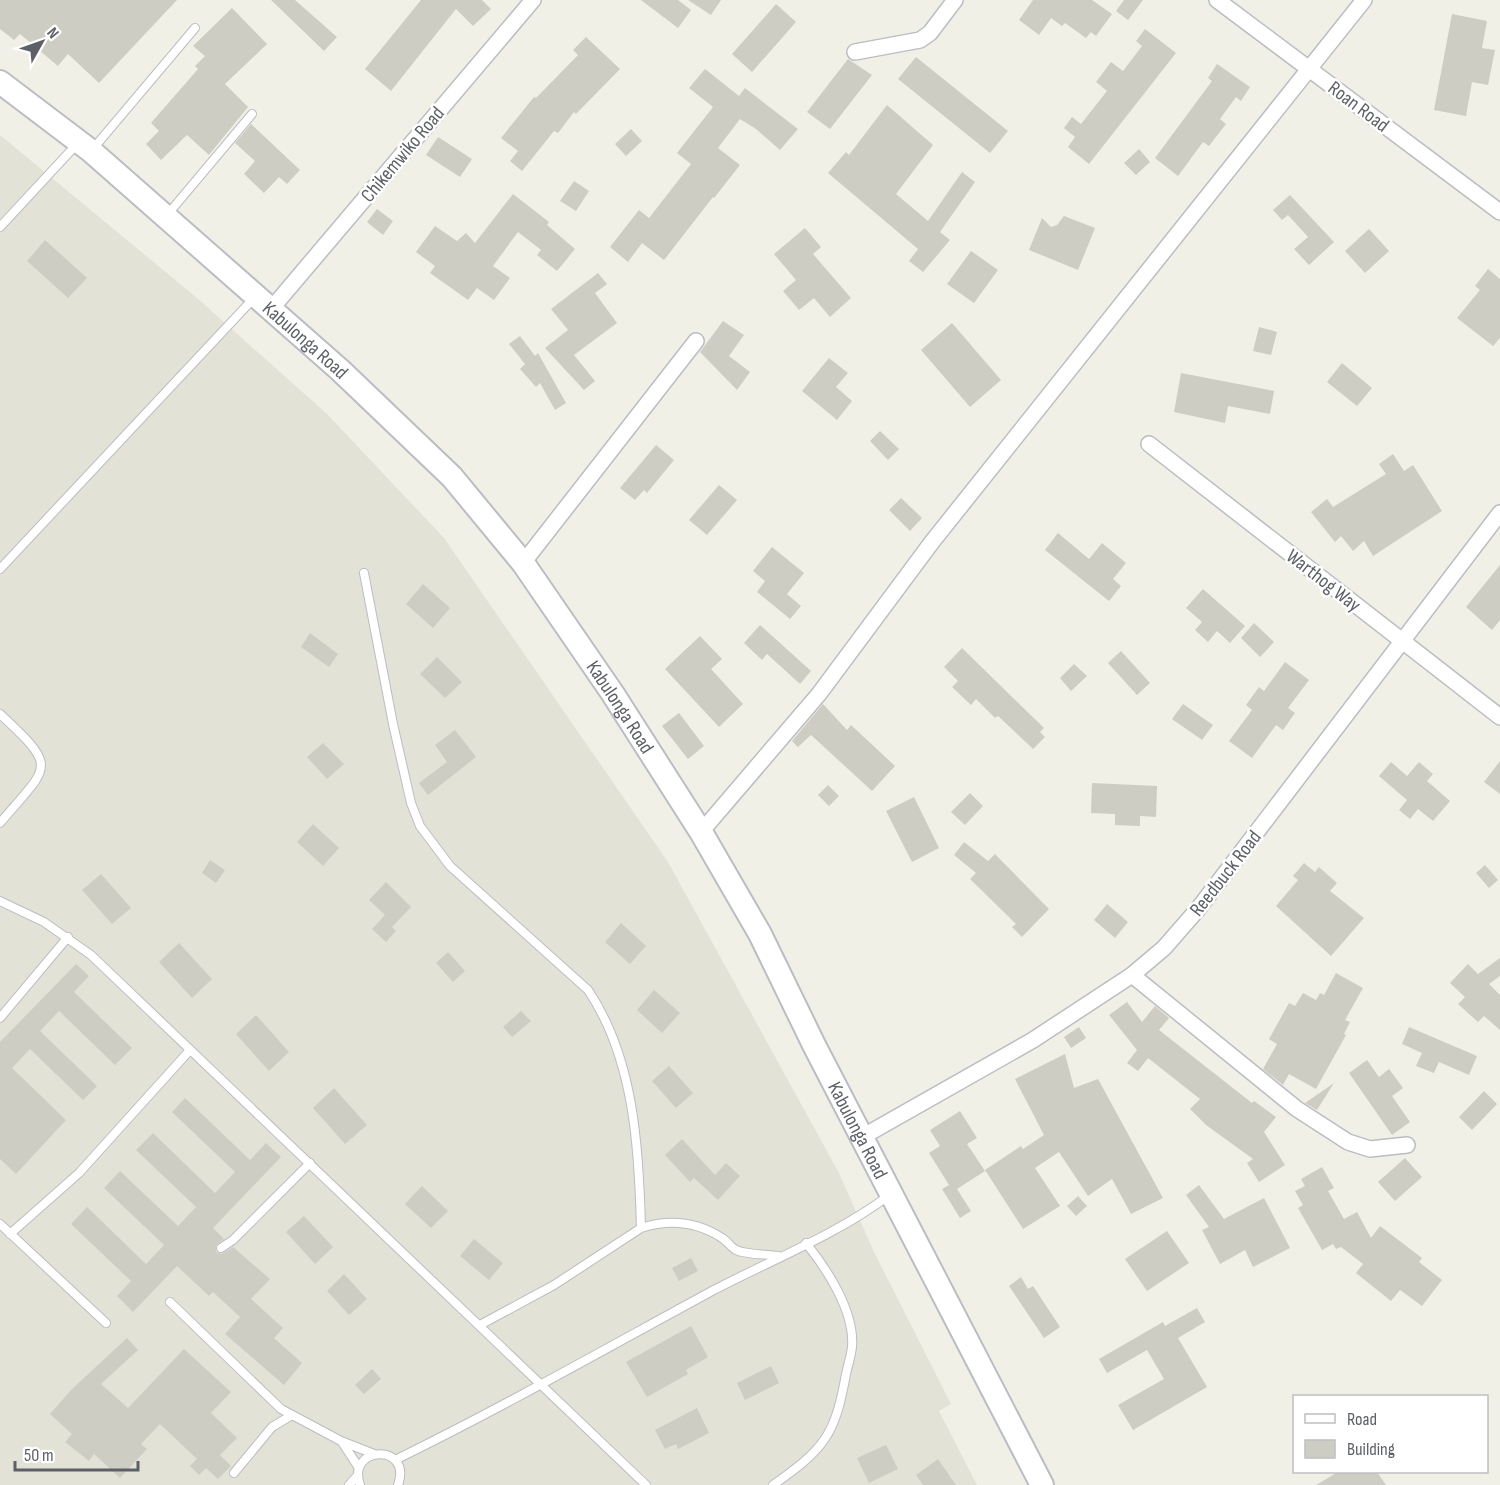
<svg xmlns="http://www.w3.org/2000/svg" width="1500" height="1485" viewBox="0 0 1500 1485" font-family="'Sofia Sans Condensed',sans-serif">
	<rect width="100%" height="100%" fill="#f1f0e6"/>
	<!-- education -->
	<path fill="#e3e2d6" d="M0,135L197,298L327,414L444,538L668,862L839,1173L874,1252L951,1404L939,1411L977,1485H0Z"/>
	<!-- building -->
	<path fill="#cecdc4" d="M0,0H177L99,83L68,54L58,66L20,34L14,40L0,29Z
		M271,0H295L337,37L324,51Z
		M421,0H482L491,9L473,26L456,9L391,91L365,69Z
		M641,0H678L691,10L678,28Z
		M688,0H721L711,15Z
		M1033,0H1092L1112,14L1096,36L1091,32L1086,38L1065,23L1062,26L1051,18L1039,35L1019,20Z
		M1124,0H1143L1128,20L1116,11Z
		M776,4L796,22L752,72L732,54Z
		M232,8L267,44L225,84L248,107L209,155L187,135L161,160L146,144L159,131L151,123L198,69L195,66L205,56L193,46Z
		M1452,14L1487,21L1482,48L1495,50L1488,85L1472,82L1466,116L1434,110Z
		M1145,29L1176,53L1089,164L1068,147L1075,137L1064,128L1072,117L1081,124L1107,91L1096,82L1111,62L1123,71L1142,46L1136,41Z
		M586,37L620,69L576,114L574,112L558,133L554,131L522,171L510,161L518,151L501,138L534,97L536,98L578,55L573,50Z
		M916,57L1008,131L990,153L898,79Z
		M848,59L872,75L830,129L807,112Z
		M1217,64L1250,87L1241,101L1236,97L1220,119L1226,124L1209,146L1203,142L1178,176L1155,158L1212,81L1208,78Z
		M705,69L739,96L745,88L798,129L780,150L756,129L740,119L718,148L740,165L714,198L713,197L664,260L642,243L628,262L610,247L639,210L649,218L691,164L677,153L713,107L689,88Z
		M887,105L933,145L896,194L928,221L962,172L975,182L940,232L950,240L923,272L909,261L918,249L828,173L846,152L849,155Z
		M251,124L300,170L287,184L279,177L264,193L244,174L255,161L235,143Z
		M631,129L642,141L626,156L615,144Z
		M438,137L472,159L460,177L426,155Z
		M1139,149L1150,162L1136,175L1124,163Z
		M574,181L589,191L576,211L560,201Z
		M513,194L549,222L547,225L575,249L557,271L537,255L541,250L518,232L493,266L510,278L494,300L477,288L468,300L430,273L435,266L416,252L435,226L457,241L466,233L475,243Z
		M1290,195L1334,242L1309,265L1294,249L1308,237L1288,215L1282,220L1273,210Z
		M377,209L393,221L383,235L367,222Z
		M1064,216L1095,228L1078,270L1029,250L1042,218L1051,227L1057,225Z
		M805,228L821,247L813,254L851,298L830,317L814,298L799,310L783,291L796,280L774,254Z
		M1369,229L1389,251L1365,273L1345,251Z
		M45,240L87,278L68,298L27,261Z
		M971,251L998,270L974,303L947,284Z
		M1488,269L1500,279V338L1493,346L1457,318L1480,290L1475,286Z
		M598,273L607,284L595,293L617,323L574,355L595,381L584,390L545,348L568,330L551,309Z
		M723,321L744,335L729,356L750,372L737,390L700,352Z
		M952,323L1001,380L970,407L921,350Z
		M1259,327L1277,332L1271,355L1253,351Z
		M520,336L535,356L538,353L566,403L555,410L540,383L536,387L520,369L525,364L509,344Z
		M829,358L848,373L836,387L852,401L837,420L802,391Z
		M1342,363L1372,388L1357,406L1327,382Z
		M1181,373L1274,391L1270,414L1228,406L1225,423L1174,412Z
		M880,431L899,449L888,460L870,441Z
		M656,445L674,460L647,493L644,490L635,500L620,488Z
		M1393,454L1404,471L1413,465L1442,511L1373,556L1364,541L1353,551L1341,536L1335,542L1311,512L1327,499L1333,507L1386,474L1379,464Z
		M719,485L737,500L707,535L689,520Z
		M901,498L922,518L910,531L889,510Z
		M1058,533L1089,559L1102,543L1126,563L1113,579L1121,586L1109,601L1045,550Z
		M772,547L804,573L787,594L801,606L790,619L757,592L765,581L753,571Z
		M1500,565V620L1492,630L1466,607Z
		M423,584L450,608L433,628L406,604Z
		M1203,589L1245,626L1230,643L1217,631L1208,642L1195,630L1202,622L1186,608Z
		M1254,623L1274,642L1260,657L1241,638Z
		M760,625L811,671L800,684L767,654L762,660L744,643Z
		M310,633L338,654L329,667L301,647Z
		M700,636L722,659L711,669L743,704L719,727L665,669Z
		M962,648L1044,728L1040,732L1045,737L1033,749L998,716L995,718L976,699L971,705L952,687L958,681L944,667Z
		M1121,651L1150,683L1137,695L1108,663Z
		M437,657L462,682L445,698L420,674Z
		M1285,662L1309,680L1288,708L1295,713L1283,730L1276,725L1252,758L1229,741L1252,710L1246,705L1259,687L1264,691Z
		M1074,664L1087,676L1071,691L1060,678Z
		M823,704L847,730L851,725L895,766L872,791L811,735L798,747L792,741Z
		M1183,704L1213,725L1202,740L1172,719Z
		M679,713L704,746L688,759L662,726Z
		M455,730L476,757L428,795L419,783L447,762L435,745Z
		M323,743L344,764L327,779L307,757Z
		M1500,761V794L1484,782Z
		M1391,762L1407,776L1419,762L1433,774L1427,781L1450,801L1433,821L1418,809L1410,819L1399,810L1407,800L1379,776Z
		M1092,783L1157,786L1156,817L1140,816V826L1115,825V814L1091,813Z
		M828,785L839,796L829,806L818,795Z
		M970,793L983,806L965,825L951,812Z
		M914,797L939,848L912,862L886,811Z
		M313,824L339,848L323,866L297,842Z
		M964,842L988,861L995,854L1049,909L1022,937L1012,927L1016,924L970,879L976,873L954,855Z
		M210,860L225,870L216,883L202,873Z
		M1304,863L1315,872L1319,867L1337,883L1330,891L1364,918L1331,956L1276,906L1298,880L1293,876Z
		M1485,865L1498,880L1489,888L1476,873Z
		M101,874L131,908L112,924L82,890Z
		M386,882L411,907L392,927L396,931L386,942L372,929L385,915L369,900Z
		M1107,904L1128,922L1115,938L1094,920Z
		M621,923L646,946L630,964L605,942Z
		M179,943L212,979L192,998L159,962Z
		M448,952L465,971L453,982L436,963Z
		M1500,958V976L1489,984L1500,995V1030L1484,1016L1478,1022L1458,1004L1465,997L1450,983L1468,964L1478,974Z
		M76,964L89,976L74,992L132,1048L115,1065L59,1011L40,1031L97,1086L83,1100L30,1049L12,1068L66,1120L16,1174L0,1159V1042Z
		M1336,973L1363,988L1345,1020L1350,1022L1344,1034L1346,1035L1316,1089L1289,1074L1283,1085L1263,1069L1277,1044L1269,1039L1289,1003L1295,1006L1303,993L1316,1000L1320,993L1324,995Z
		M654,990L680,1013L662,1033L637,1010Z
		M1127,1002L1142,1022L1155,1006L1169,1018L1159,1030L1252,1103L1254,1101L1276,1117L1264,1132L1285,1165L1259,1182L1247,1163L1253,1159L1206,1125L1190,1109L1200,1099L1148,1058L1138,1071L1127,1063L1137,1050L1109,1015Z
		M521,1011L531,1021L512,1037L503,1027Z
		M256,1015L289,1052L269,1071L236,1034Z
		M1079,1027L1086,1038L1071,1048L1064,1037Z
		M1409,1027L1477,1056L1469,1075L1439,1062L1434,1073L1416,1066L1422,1053L1402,1044Z
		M1065,1054L1074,1088L1098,1079L1163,1198L1131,1214L1112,1179L1088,1196L1059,1152L1035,1168L1060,1206L1023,1229L985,1170L1021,1146L1023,1149L1044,1135L1015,1079Z
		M1367,1060L1379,1077L1389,1069L1403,1088L1392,1096L1410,1122L1392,1135L1349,1073Z
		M669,1066L693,1093L676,1108L652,1081Z
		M1334,1083L1317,1110L1305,1103Z
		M334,1088L367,1125L345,1144L313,1108Z
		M1484,1091L1497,1104L1472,1130L1459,1117Z
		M185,1098L250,1160L266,1143L281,1157L213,1228L224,1239L216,1245V1252L222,1254L233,1247L270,1279L251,1299L283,1328L274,1338L302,1363L284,1385L225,1334L240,1317L213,1292L209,1296L177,1266L133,1312L117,1296L131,1281L71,1224L87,1207L146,1264L164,1245L104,1188L120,1171L178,1226L196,1207L136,1150L153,1133L215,1193L235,1172L172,1112Z
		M960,1111L977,1138L967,1144L985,1171L957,1189L971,1211L960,1218L942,1189L949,1185L929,1153L940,1146L930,1130Z
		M682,1139L715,1175L726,1163L740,1176L718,1200L694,1178L690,1182L665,1155Z
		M1405,1158L1422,1177L1395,1201L1378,1182Z
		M1322,1167L1334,1188L1328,1191L1344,1219L1357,1212L1371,1238L1380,1226L1422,1258L1419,1262L1442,1280L1422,1306L1400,1290L1391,1301L1356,1273L1363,1264L1341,1247L1336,1249L1333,1244L1322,1250L1298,1208L1303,1205L1295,1191L1305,1186L1301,1179Z
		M1199,1185L1224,1219L1264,1198L1290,1248L1253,1267L1245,1250L1220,1264L1202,1230L1209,1227L1186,1195Z
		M422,1186L448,1211L431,1228L405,1204Z
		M1078,1196L1087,1206L1076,1216L1067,1206Z
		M304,1216L333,1247L315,1264L286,1232Z
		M1167,1231L1189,1263L1147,1291L1125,1259Z
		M474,1239L503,1263L489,1280L460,1256Z
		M691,1258L698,1271L679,1281L672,1268Z
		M344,1274L367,1299L349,1315L327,1291Z
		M1021,1277L1028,1289L1033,1286L1060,1327L1044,1338L1009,1286Z
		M1197,1308L1205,1322L1178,1338L1207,1387L1133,1430L1118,1405L1164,1379L1147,1350L1107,1373L1099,1359L1163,1322L1165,1326Z
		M691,1326L708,1357L686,1370L688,1374L647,1397L626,1362Z
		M127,1338L138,1350L101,1384L128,1408L184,1349L231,1392L211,1413L237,1438L220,1455L231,1466L218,1479L206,1468L199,1475L190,1466L197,1459L160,1424L141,1444L147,1449L120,1478L94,1454L89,1461L65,1442L72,1434L50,1414L72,1389Z
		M771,1366L779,1383L745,1400L737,1383Z
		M372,1369L381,1379L364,1394L355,1385Z
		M697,1408L709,1433L678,1449L676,1444L665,1449L655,1430Z
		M886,1445L898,1469L869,1483L857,1458Z
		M938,1459L956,1485H923L916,1475Z
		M1338,1472H1377L1386,1485H1316Z"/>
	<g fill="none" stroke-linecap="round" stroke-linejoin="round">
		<!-- lane casing -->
		<g stroke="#babdc2" stroke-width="10">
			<path id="lane" d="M92,150L195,28
				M168,214L252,114
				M0,227L77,144
				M0,569L254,298
				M364,573L393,724L411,803L420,826L450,866L588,990C634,1058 639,1148 641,1228
				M0,714C59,769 50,764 0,823
				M0,901L44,922L91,955L646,1485
				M0,1018L68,937
				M0,1224L106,1323
				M10,1234L79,1173L190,1050
				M221,1248L233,1240L310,1163
				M170,1302L281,1409L341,1441L374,1454
				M480,1325L554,1285L641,1228C669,1219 696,1221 722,1238C727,1241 731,1247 736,1250C747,1255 766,1254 778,1256
				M342,1442L359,1468
				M395,1460C503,1407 607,1348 712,1291C769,1261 838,1234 888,1196
				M234,1473L272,1427L292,1415
				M349,1485L358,1475
				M360,1485C346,1445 413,1443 398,1485
				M773,1485C824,1449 835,1436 846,1374C848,1365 851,1356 852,1347C855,1312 827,1269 806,1243"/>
		</g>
		<!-- street casing -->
		<g stroke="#babdc2" stroke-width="18">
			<path id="street" d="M1217,0L1500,212
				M855,52L920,40L930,33L955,0
				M272,308L533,0
				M1149,444L1500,717
				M523,563L696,341
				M701,832L819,694L932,542L1364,0
				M1132,975L1297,1109L1348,1142L1370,1149L1407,1145
				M862,1137L1033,1040L1132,975L1164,948L1198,909L1500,513"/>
		</g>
		<!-- secondary casing -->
		<g stroke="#bbbdc4" stroke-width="26">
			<g id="secondary">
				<path id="s1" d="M0,82L91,151L340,370L452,477L523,563L613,694L701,832L760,934L814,1045L1042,1485"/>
			</g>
		</g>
		<!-- lane -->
		<use href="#lane" stroke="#fff" stroke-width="8"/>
		<!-- street -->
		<use href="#street" stroke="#fff" stroke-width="15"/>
		<!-- secondary -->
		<use href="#secondary" stroke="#fff" stroke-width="22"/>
	</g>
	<g text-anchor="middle" stroke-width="5" stroke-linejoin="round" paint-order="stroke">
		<!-- street labels -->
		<g font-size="20" fill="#5d6067" stroke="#fff">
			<text transform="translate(1359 106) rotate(37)" y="7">Roan Road</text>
			<text transform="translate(402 154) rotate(-50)" y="7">Chikemwiko Road</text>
			<text dy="7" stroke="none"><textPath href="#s1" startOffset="400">Kabulonga Road</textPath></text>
			<text transform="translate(1324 580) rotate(38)" y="7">Warthog Way</text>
			<text dy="7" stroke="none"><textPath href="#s1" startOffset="886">Kabulonga Road</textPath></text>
			<text transform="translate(1225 873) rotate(-52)" y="7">Reedbuck Road</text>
			<text dy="7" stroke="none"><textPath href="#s1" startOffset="1372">Kabulonga Road</textPath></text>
		</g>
	</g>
	<!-- legend -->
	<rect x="1293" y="1395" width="195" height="78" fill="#ffffff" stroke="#bebfc2" stroke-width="1.5"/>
	<rect x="1305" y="1414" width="30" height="9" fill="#ffffff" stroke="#bebfc2" stroke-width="1.5"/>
	<text x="1347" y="1425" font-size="18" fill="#5d6067">Road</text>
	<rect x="1305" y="1440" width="30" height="18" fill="#cecdc4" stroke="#bebfc2" stroke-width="1.5"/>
	<text x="1347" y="1455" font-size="18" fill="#5d6067">Building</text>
	<!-- north arrow -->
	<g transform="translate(42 42) rotate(50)" stroke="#ffffff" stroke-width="4.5" paint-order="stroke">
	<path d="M0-4.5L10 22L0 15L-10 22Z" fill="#5d6067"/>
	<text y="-9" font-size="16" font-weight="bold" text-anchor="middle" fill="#5d6067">N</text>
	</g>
	<!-- scale -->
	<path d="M15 1461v9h123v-9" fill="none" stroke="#5d6067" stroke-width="3"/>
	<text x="24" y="1461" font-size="18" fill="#5d6067" stroke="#ffffff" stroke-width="4.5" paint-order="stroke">50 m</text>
</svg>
